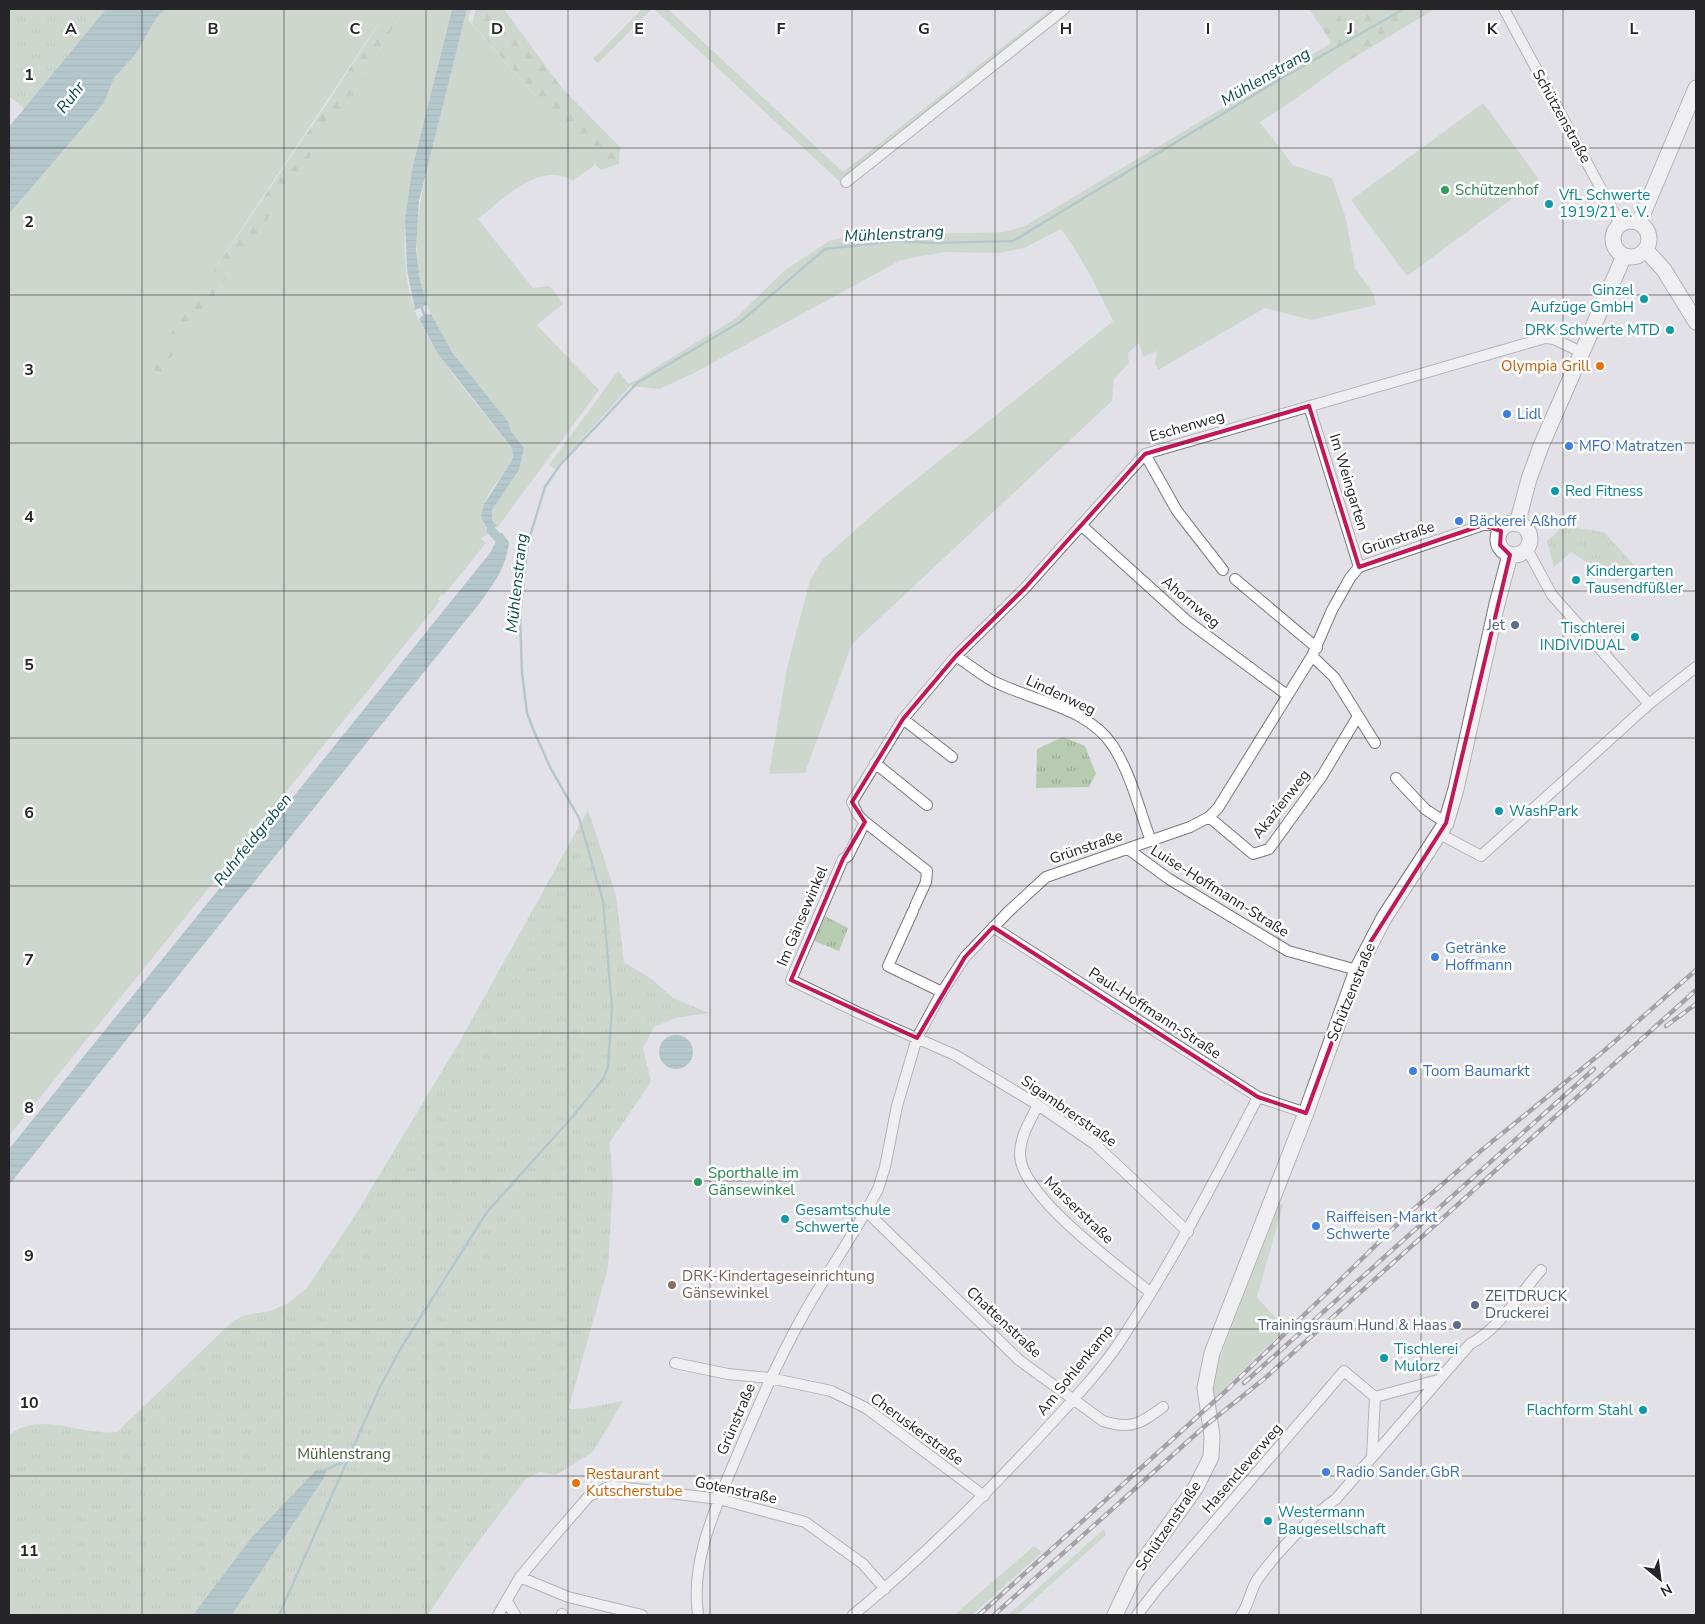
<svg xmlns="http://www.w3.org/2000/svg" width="1705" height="1624" viewBox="0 0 1705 1624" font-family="'Nunito Sans',sans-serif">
	<defs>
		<pattern id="forest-firs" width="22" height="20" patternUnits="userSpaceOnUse" patternTransform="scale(1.25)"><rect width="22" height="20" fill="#b7cbb0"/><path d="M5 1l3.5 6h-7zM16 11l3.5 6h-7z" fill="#9dae97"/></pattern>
		<pattern id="park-tufts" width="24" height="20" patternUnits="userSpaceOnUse" patternTransform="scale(1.25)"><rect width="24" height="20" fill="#b7cbb0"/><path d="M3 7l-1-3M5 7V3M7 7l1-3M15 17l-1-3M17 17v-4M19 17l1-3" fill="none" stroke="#9dae97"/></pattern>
		<pattern id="water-rules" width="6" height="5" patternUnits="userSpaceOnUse" patternTransform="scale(1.25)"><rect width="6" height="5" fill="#7da8aa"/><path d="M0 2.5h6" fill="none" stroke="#66898a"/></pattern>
	</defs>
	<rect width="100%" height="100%" fill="#e1e1e7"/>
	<!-- grass -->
	<path fill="#b7cbb0" d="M165,9H388L150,366L160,374L352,97L404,9H452C443,43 435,77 427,112C411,176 390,256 419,320C442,367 480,407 512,448L513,457C502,487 468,499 490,534L481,538L486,543L444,595L442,594L438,599L440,601L9,1136V214L104,103L114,78L135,55L156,19Z
		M467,9H471L468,20L596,164L573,181C540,160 503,199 478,219L533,288L550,286L563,304L537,325L599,390L497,528L492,521V510L519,470L524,448L510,430L509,423C481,388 448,354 430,312C404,252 422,190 436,130C446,90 457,49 467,9Z
		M642,9H652L598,63L593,59Z
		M654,9H668L843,172L1051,9H1059L840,182Z
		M1333,42L1345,63L1294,100L1260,122L1293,165L1332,178L1346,219L1355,268L1373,293L1376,305L1311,320L1265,308L1158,370L1155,363L1157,351L1143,357L1139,343L1128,353L1129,363L1114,379L1112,401L852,644L805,773L769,774L787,668L810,580L822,560L873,514L1113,321C1098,289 1082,258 1061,229L1024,248L999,253L945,252L901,260L692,374L659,389L630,386L555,469L549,465L618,371L629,384L736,318L784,271L829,241L849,236L1004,232L1025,226Z
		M1483,103L1539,179L1407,276L1351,200Z
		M1279,1204L1283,1205L1257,1297L1285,1329L1211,1402V1381Z
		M1104,1529L1106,1535L1017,1615H1008Z
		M1034,1546L1042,1552L972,1615H954Z"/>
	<!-- forest -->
	<path fill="url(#forest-firs)" d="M388,9H404L352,97L160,374L149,366L328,102Z
		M476,9H504L562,88L620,147L619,164L601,170L472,24Z
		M1309,9H1338L1343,26L1374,9H1435L1345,63Z"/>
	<!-- park -->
	<path fill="url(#park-tufts)" d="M9,9H106L25,109L10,97Z
		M1338,9H1374L1343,26Z
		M1563,526L1604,532L1634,565L1616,582L1571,552L1554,567L1547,541Z
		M1063,737L1085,746L1096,774L1089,787L1036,788L1037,749Z
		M588,810L616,895L624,962L653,980L673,998L709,1013L676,1018L654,1027L643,1048L651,1082L610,1142L613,1184L608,1268L569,1407L571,1409L587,1408L623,1401L593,1452L556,1475L540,1472L525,1480L464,1561L428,1615H9V1435C41,1410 81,1436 117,1432L233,1321L245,1315L270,1311L287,1304L307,1288L354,1217L460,1041Z
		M823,915L848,928L839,951L812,940Z"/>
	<!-- water -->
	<path fill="url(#water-rules)" d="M106,9H165L156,19L135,55L114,78L104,103L9,214V127Z
		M452,9H467L419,201L416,250L420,280L427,305L415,310L407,270L405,220L412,170Z
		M431,314L452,352L509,423L510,430L524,448L519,470L492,510V521L497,525L490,534L481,517L484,504L510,464L513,457L512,448L438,354L419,319L423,315Z
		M501,532L509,542C506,568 494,583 479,604L9,1185V1149L490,553Z
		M659 1052a17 17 0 1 1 34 0a17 17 0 1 1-34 0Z
		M327,1469L324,1478L233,1613L229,1615H193L252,1537L316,1470Z"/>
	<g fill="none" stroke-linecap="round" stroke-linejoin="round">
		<!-- stream -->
		<path stroke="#7da8aa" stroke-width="2.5" d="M421,306L425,317
			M327,1469L341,1463L342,1457L351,1456
			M279,1615L379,1389L401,1348L487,1212L574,1115L603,1079L608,1067L612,1008L603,901L579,818L551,769L533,729L527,713L522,673L520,616L528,543L545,487L560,465L637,383L740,322L825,249L896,241L933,243L1013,241L1277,81L1404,9"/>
		<!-- canal -->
		<path stroke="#7da8aa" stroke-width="9" d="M491,530L500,540V546"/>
		<!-- street casing -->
		<g stroke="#78787e" stroke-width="12">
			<path id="street" d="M1504,9L1620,224
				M846,182L1064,9
				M1309,406L1359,567
				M1145,454L1177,511L1223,570
				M1081,525L1186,620L1287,695
				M1527,549L1552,595L1649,704L1696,667
				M1235,579L1317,648
				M956,656C968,664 979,673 991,680C1030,701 1087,706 1113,746C1131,774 1139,809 1151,841
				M1312,656L1334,677L1375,743
				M903,719L952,757
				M875,763L927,805
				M1396,778L1425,809L1446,823
				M1209,817L1253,854L1269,849L1322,776L1358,716
				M865,822L848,856L843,859L791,980L859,1013L955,1055L1038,1105L1096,1145L1188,1232
				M1440,834L1481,856L1649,704
				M1128,849L1169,879L1288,951L1357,970
				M915,906L926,882L927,871L865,822L858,815L852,802L903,719L956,656L1025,588L1145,454L1545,338L1554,339L1581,352
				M913,911L888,966L942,992
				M993,927L1258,1097L1306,1113
				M1038,1105C1030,1121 1020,1136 1020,1155C1021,1196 1119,1267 1150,1292
				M866,1211L1019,1360L1103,1421C1131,1430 1140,1424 1163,1407
				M675,1363L728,1374L770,1378L831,1391L866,1408L984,1496
				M1375,1397L1438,1380
				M520,1577L568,1597L642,1615
				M507,1601L515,1615
				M562,1614V1615
				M498,1615L520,1577L556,1534L589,1496L611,1486L719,1499L805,1522L863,1564L885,1589
				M698,1615C691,1564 712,1516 731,1470C753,1418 774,1368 801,1319C825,1275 855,1234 878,1189L885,1167L897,1106L917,1038L942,992L965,957L1008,912L1046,877L1190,827L1209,817L1218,808L1312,656L1332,610L1350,578L1359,567L1483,525H1492L1501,531
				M853,1615C919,1561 980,1500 1038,1438C1065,1408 1094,1379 1117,1346C1170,1267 1214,1182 1258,1097
				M1137,1615L1157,1589L1344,1371L1375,1397L1372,1457
				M1241,1615C1249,1605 1250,1591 1257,1580C1276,1553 1309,1518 1336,1499L1470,1344C1499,1329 1520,1294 1541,1270"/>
		</g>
		<!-- secondary casing -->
		<g stroke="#78787e" stroke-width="17">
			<path id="secondary" d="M1613 239a18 18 0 1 1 36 0a18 18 0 1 1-36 0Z
				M1639,223L1696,88
				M1646,250L1664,270L1696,322
				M1498 539a16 16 0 1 1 32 0a16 16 0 1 1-32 0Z
				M1517,524L1529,479L1541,446L1624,256
				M1115,1615L1135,1573L1196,1487L1211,1457L1212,1436L1205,1388L1212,1353L1306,1113L1357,970L1384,918L1446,823L1456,789L1497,604L1510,555"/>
		</g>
		<!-- street -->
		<use href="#street" stroke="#fff" stroke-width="10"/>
		<!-- secondary -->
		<use href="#secondary" stroke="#fff" stroke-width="15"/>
		<!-- rail casing -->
		<g stroke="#57575a" stroke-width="4.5">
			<path id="rail" d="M1666,1026L1696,1004
				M1244,1383L1594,1069
				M979,1615L1229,1388L1408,1214L1483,1149L1605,1050L1696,970
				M994,1615L1205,1426L1264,1379L1696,990"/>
		</g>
		<!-- rail -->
		<use href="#rail" stroke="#fff" stroke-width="2.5" stroke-dasharray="8" stroke-linecap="butt"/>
	</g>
	<!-- marked area -->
	<path d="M0 0H1705V1624H0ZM1309,406L1359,567L1483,525L1501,531L1500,545L1510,555L1446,823L1366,949L1306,1113L1258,1097L993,927L965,957L917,1038L791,980L843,859L865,822L852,802L903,719L956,656L1025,588L1145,454Z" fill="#e1e1e7" fill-opacity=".55" fill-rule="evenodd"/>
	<path fill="none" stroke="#c2185b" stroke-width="4" stroke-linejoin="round" d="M1309,406L1359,567L1483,525L1501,531L1500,545L1510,555L1446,823L1366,949L1306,1113L1258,1097L993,927L965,957L917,1038L791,980L843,859L865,822L852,802L903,719L956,656L1025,588L1145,454Z"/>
	<!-- grid -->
	<path fill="none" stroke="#262628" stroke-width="1" stroke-opacity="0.55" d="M142,9V1615M284,9V1615M426,9V1615M568,9V1615M710,9V1615M852,9V1615M995,9V1615M1137,9V1615M1279,9V1615M1421,9V1615M1563,9V1615M9,148H1696M9,295H1696M9,443H1696M9,591H1696M9,738H1696M9,886H1696M9,1033H1696M9,1181H1696M9,1329H1696M9,1476H1696"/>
	<!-- markers -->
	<g fill="#2e9e5b" stroke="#fff" stroke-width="2">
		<circle cx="1445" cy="190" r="5"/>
		<circle cx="698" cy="1182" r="5"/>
	</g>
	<g fill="#0f9aa8" stroke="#fff" stroke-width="2">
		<circle cx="1549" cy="204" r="5"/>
		<circle cx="1644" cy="299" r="5"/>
		<circle cx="1670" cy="330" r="5"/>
		<circle cx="1555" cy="491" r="5"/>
		<circle cx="1576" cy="580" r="5"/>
		<circle cx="1635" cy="637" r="5"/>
		<circle cx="1499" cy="811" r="5"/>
		<circle cx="785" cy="1219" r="5"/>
		<circle cx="1384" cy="1358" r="5"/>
		<circle cx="1643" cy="1410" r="5"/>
		<circle cx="1268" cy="1521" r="5"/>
	</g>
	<g fill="#e8710a" stroke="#fff" stroke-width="2">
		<circle cx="1600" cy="366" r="5"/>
		<circle cx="576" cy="1483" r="5"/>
	</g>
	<g fill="#3f7fe0" stroke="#fff" stroke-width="2">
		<circle cx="1507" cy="414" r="5"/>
		<circle cx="1569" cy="446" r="5"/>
		<circle cx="1459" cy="521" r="5"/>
		<circle cx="1435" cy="957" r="5"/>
		<circle cx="1413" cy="1071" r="5"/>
		<circle cx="1316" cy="1226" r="5"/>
		<circle cx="1326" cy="1472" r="5"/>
	</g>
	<g fill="#5c6f8a" stroke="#fff" stroke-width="2">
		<circle cx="1515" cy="625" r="5"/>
		<circle cx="1475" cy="1305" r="5"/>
		<circle cx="1457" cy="1325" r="5"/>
	</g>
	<circle fill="#8d6e63" stroke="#fff" stroke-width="2" cx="672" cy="1285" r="5"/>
	<g text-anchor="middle" stroke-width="5" stroke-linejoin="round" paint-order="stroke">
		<!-- street labels -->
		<g font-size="15" fill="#262628" stroke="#fff">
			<text transform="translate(1562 116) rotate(61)" y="5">Schützenstraße</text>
			<text transform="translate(1187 426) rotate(-16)" y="5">Eschenweg</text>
			<text transform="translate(1349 482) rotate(73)" y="5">Im Weingarten</text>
			<text transform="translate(1398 538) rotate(-19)" y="5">Grünstraße</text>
			<text transform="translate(1191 602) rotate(40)" y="5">Ahornweg</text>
			<text transform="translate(1061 695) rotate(25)" y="5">Lindenweg</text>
			<text transform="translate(1281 804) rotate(-52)" y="5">Akazienweg</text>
			<text transform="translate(1086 847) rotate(-19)" y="5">Grünstraße</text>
			<text transform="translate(1220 891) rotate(32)" y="5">Luise-Hoffmann-Straße</text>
			<text transform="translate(802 916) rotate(-67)" y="5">Im Gänsewinkel</text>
			<text transform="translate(1351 992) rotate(-68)" y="5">Schützenstraße</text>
			<text transform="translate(1155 1013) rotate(33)" y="5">Paul-Hoffmann-Straße</text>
			<text transform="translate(1069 1111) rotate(35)" y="5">Sigambrerstraße</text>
			<text transform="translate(1079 1210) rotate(44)" y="5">Marserstraße</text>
			<text transform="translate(1004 1322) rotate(43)" y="5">Chattenstraße</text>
			<text transform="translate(1075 1370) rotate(-51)" y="5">Am Sohlenkamp</text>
			<text transform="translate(736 1419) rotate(-67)" y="5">Grünstraße</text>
			<text transform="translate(917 1429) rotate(36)" y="5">Cheruskerstraße</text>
			<text transform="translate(1242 1468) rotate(-49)" y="5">Hasencleverweg</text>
			<text transform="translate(736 1490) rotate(12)" y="5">Gotenstraße</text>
			<text transform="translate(1168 1526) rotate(-56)" y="5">Schützenstraße</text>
		</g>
		<!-- leisure labels -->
		<g font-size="15" fill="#27864d" stroke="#fff" text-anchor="start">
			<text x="1455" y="195">Schützenhof</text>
			<text x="708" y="1178">Sporthalle im<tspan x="708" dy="17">Gänsewinkel</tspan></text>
		</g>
		<!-- culture labels -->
		<g font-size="15" fill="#0d838f" stroke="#fff" text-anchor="start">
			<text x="1559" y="200">VfL Schwerte<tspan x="1559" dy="17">1919/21 e. V.</tspan></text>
			<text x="1634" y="295" text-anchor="end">Ginzel<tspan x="1634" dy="17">Aufzüge GmbH</tspan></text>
			<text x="1660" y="335" text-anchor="end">DRK Schwerte MTD</text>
			<text x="1565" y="496">Red Fitness</text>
			<text x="1586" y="576">Kindergarten<tspan x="1586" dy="17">Tausendfüßler</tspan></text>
			<text x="1625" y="633" text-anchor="end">Tischlerei<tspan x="1625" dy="17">INDIVIDUAL</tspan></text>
			<text x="1509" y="816">WashPark</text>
			<text x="795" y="1215">Gesamtschule<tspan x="795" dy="17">Schwerte</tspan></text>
			<text x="1394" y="1354">Tischlerei<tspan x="1394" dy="17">Mulorz</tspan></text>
			<text x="1633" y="1415" text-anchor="end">Flachform Stahl</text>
			<text x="1278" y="1517">Westermann<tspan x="1278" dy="17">Baugesellschaft</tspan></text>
		</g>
		<!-- food labels -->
		<g font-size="15" fill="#c56008" stroke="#fff" text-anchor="end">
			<text x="1590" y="371">Olympia Grill</text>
			<text x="586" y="1479" text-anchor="start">Restaurant<tspan x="586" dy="17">Kutscherstube</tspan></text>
		</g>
		<!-- shop labels -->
		<g font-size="15" fill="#366cbe" stroke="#fff" text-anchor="start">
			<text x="1517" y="419">Lidl</text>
			<text x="1579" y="451">MFO Matratzen</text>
			<text x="1469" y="526">Bäckerei Aßhoff</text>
			<text x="1445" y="953">Getränke<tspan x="1445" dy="17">Hoffmann</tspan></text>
			<text x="1423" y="1076">Toom Baumarkt</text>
			<text x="1326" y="1222">Raiffeisen-Markt<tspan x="1326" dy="17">Schwerte</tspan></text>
			<text x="1336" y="1477">Radio Sander GbR</text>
		</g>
		<!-- service labels -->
		<g font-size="15" fill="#4e5e75" stroke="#fff" text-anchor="end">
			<text x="1505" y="630">Jet</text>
			<text x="1485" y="1301" text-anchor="start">ZEITDRUCK<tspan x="1485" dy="17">Druckerei</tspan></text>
			<text x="1447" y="1330">Trainingsraum Hund &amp; Haas</text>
		</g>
		<!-- education labels -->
		<g font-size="15" fill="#785e54" stroke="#fff" text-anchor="start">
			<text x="682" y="1281">DRK-Kindertageseinrichtung<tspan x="682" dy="17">Gänsewinkel</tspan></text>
		</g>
		<!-- park labels -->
		<g font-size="15" fill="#3b5b31" stroke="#fff">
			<text x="344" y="1459">Mühlenstrang</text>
		</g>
		<!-- water labels -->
		<g font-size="16" font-style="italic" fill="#0c4d50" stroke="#fff">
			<text transform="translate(1265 76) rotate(-30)" y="6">Mühlenstrang</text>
			<text transform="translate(70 97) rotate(-52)" y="6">Ruhr</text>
			<text transform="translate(894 233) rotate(-3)" y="6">Mühlenstrang</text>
			<text transform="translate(516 583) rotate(-84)" y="6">Mühlenstrang</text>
			<text transform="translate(252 839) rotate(-51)" y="6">Ruhrfeldgraben</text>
		</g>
	</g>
	<g font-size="16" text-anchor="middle" font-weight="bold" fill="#262628" stroke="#fff" stroke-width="5" stroke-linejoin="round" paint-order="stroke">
		<text x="71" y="34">A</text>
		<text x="213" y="34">B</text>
		<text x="355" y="34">C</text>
		<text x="497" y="34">D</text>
		<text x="639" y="34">E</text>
		<text x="781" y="34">F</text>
		<text x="924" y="34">G</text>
		<text x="1066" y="34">H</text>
		<text x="1208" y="34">I</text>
		<text x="1350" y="34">J</text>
		<text x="1492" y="34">K</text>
		<text x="1634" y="34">L</text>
		<text x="29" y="80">1</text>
		<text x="29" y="227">2</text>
		<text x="29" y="375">3</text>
		<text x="29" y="522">4</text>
		<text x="29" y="670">5</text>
		<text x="29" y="818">6</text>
		<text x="29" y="965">7</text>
		<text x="29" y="1113">8</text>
		<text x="29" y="1261">9</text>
		<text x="29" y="1408">10</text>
		<text x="29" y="1556">11</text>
	</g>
	<!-- border -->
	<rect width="1705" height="1624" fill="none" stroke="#262628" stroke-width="20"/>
	<!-- north arrow -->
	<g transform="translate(1660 1579) rotate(151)" stroke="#ffffff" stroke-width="4" paint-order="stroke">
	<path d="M0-4L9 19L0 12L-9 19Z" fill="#262628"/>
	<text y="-8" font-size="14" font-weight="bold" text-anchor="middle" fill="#262628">N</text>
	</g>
</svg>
